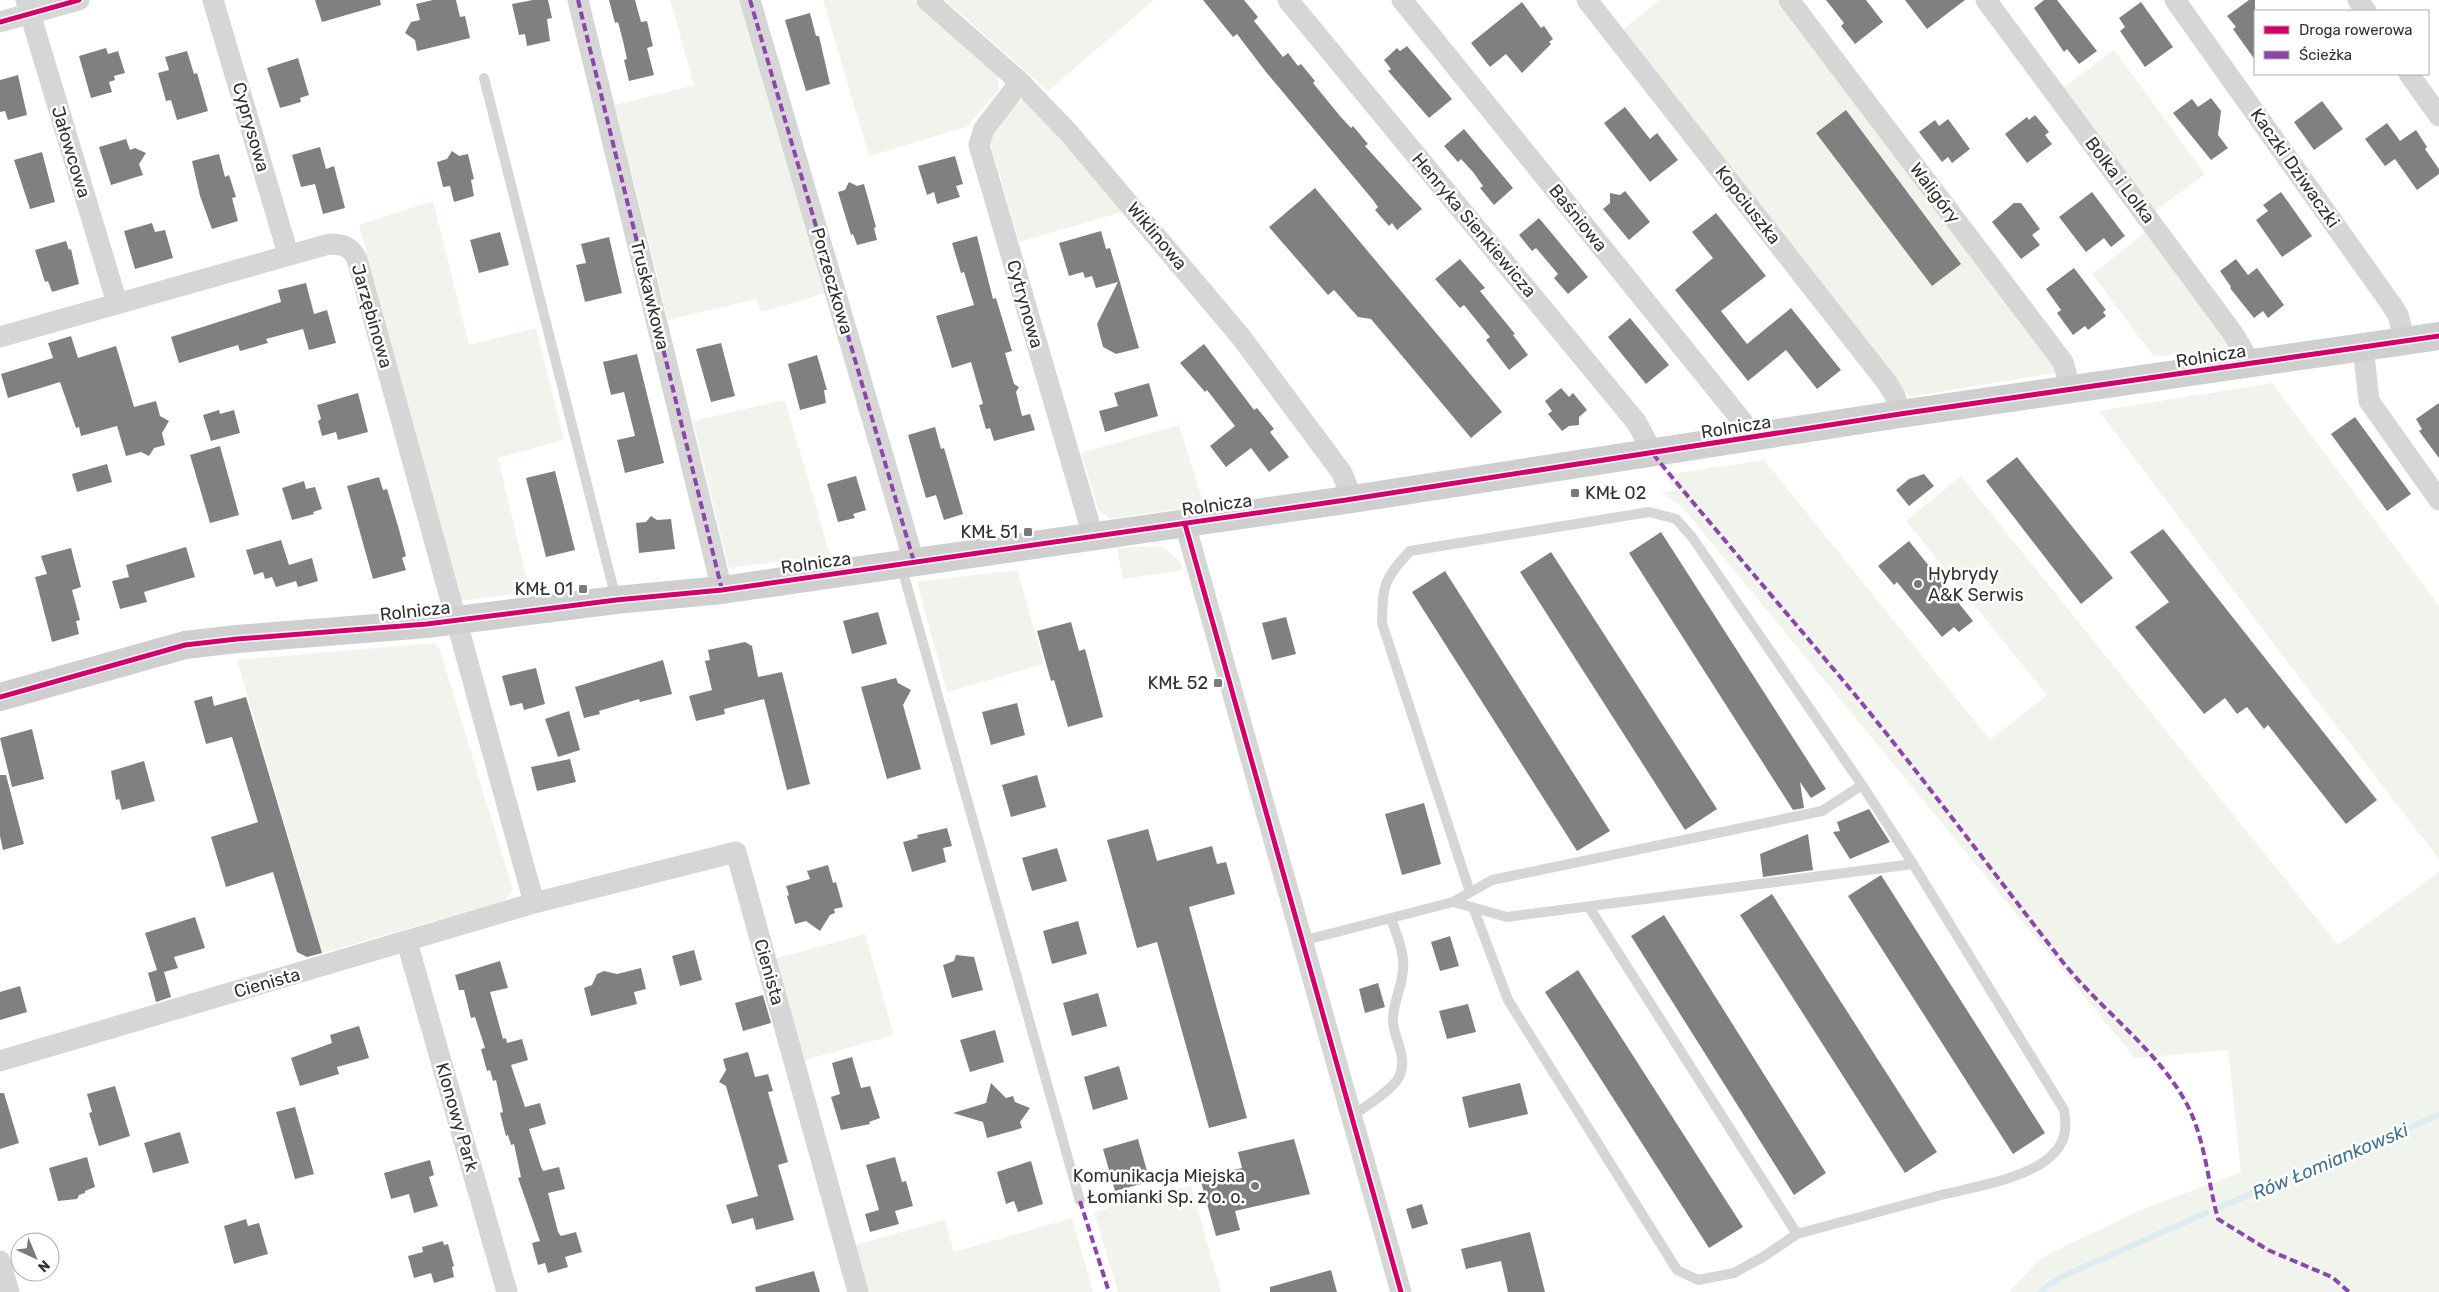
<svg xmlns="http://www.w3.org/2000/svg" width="2439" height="1292" viewBox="0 0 2439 1292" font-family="Rubik,sans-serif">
	<rect width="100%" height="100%" fill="#fff"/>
	<!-- green -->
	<path fill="#f1f4ed" d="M670,0H739L826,293L761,312L756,299L668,320L615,105L694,85Z
		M823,0H914L997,74L999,90L966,127L869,156Z
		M945,0H1154L1048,91Z
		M1660,0H1779L2059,372L1909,397L1622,30Z
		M2114,50L2205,174L2154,212L2063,88Z
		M1026,98L1122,212L1019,242L988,135L1015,104Z
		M433,201L469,345L536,328L564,440L498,458L530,592L459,601L359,225Z
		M2146,232L2232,348L2154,357L2092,274Z
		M2272,383L2439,606V859L2272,642L2099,411Z
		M785,400L830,555L729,568L693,421Z
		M1179,425L1204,505L1110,519L1099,511L1081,453Z
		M1764,460L1990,740L2047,695L1906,521L1961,476L2338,945L2439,872V1292H2009L2041,1258L2136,1212L2241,1172L2228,1050L2135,1058L1682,507L1661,492L1675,491L1666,475Z
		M1161,546L1179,560L1183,570L1123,579L1117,548Z
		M1017,570L1044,664L947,692L917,582Z
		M435,643L440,650L513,890L504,901L322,953L237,660Z
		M865,934L894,1035L802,1061L774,959Z
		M1191,1185L1221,1292H1118L1094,1212Z
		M1072,1218L1093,1292H867L855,1245L945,1220L954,1252Z"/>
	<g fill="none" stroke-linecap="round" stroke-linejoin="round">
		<!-- stream -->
		<path stroke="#ddebf2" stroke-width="6" d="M2220,1207L2439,1115
			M2040,1292L2061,1277L2206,1213"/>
	</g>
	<!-- building -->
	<path fill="#808080" d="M315,0H380L381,5L322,22Z
		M433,0H456L460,17L465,16L470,38L417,51L415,40L405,33L411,22L420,20L416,4Z
		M533,0H548L552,18L547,19L550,41L527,46L525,34L519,35L512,4Z
		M609,0H635L641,22L647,21L650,34L653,46L647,48L654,75L629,81L624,60L627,59L623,41L618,22L615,23Z
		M1203,0H1244L1258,17L1254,21L1283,57L1288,53L1298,66L1301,64L1315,81L1313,83L1340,116L1351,128L1353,126L1368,144L1365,146L1422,209L1397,230L1392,223L1389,226L1375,210L1378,207L1373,200L1266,72L1237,34L1233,37Z
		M1826,0H1866L1883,22L1855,44L1841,26L1844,23Z
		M1905,0H1965L1927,29Z
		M2044,0H2057L2097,51L2079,64L2067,49L2064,52L2034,8Z
		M2249,0H2255V60L2233,29L2236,27L2227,16Z
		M1522,2L1541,28L1544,26L1553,39L1549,42L1551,44L1522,73L1506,54L1490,67L1471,43Z
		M2141,2L2173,47L2145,67L2120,31L2125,27L2119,18Z
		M810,13L816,36H819L830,84L806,91L785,20Z
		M1407,46L1452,99L1429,118L1388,71L1391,69L1384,60L1397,48L1400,51Z
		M106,48L108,54L118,51L125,73L114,76L115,80L109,82L112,92L91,98L79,56Z
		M187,51L194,74L197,73L208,111L177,120L171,100L166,101L158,73L169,70L165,57Z
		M298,58L309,95L300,98L301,102L280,108L267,68Z
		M18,75L27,115L8,120L5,111L0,112V80Z
		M2211,98L2221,111L2218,135L2228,148L2211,160L2173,113L2192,99L2198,107Z
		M2322,101L2343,129L2314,150L2294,122Z
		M1625,107L1650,139L1657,133L1678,160L1650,182L1604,123Z
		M1846,110L1961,264L1932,286L1816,133Z
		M2035,115L2049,132L2045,135L2052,144L2027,163L2005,134L2027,117L2029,120Z
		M1948,119L1970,149L1952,163L1948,157L1942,162L1919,132L1935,120L1939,126Z
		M2387,123L2400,141L2416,130L2427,147L2425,149L2439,169V174L2417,190L2395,159L2385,166L2365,139Z
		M1464,129L1513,188L1494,205L1480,188L1483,186L1473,172L1461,159L1458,162L1444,146Z
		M126,139L130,150L135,148L146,153L139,164L143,175L111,185L99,147Z
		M320,147L326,169L334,166L345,208L323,214L315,184L301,187L292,155Z
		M452,151L459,156L468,154L474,179L471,180L474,196L454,202L450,186L443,187L437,162L447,159Z
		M42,152L55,202L30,209L14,160Z
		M219,154L225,177L229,175L236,197L232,198L238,221L212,229L200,196L192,161Z
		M955,156L963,184L956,186L960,197L937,204L934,192L927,195L918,166Z
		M849,182L857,186L864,184L876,227L874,228L877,240L857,245L853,234L851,235L838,192L845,190Z
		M1315,188L1502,412L1471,438L1371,319L1358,317L1334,290L1328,295L1269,227Z
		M1625,191L1650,222L1629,240L1603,209L1610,203V193L1620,195Z
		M2092,192L2125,236L2111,247L2104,238L2086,252L2059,217Z
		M2281,192L2312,236L2282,257L2256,220L2268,211L2263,205Z
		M2014,203H2021L2040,229L2032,235L2040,245L2021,259L1992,222Z
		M1716,213L1766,276L1721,311L1747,344L1791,308L1841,370L1817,389L1786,350L1748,381L1675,290L1713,258L1692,232Z
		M1539,218L1588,277L1568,294L1554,278L1558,274L1536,248L1532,251L1519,235Z
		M152,223L155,232L165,230L173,258L135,269L124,231Z
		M1101,231L1106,249L1110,248L1139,348L1116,354L1103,347L1097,324L1118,282L1096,288L1092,276L1085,278L1083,272L1069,276L1059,243Z
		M500,232L509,265L479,273L470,240Z
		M977,236L993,299L996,298L1012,351L1005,353L1014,384L1019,387L1016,392L1022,416L1030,414L1035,430L994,441L990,428L986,429L979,405L983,404L971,362L952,368L936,316L974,305L964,272L961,273L952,243Z
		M609,237L622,293L585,302L576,265L586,263L581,244Z
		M66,241L69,250L71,249L79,284L52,292L48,281L45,282L35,250Z
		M1460,259L1485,288L1480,291L1515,334L1513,335L1528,355L1509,370L1486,340L1490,337L1464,305L1460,308L1435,279Z
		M2236,259L2248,275L2257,268L2284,305L2268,318L2263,311L2254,318L2230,288L2231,287L2220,271Z
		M2074,268L2106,310L2103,312L2106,316L2088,330L2085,326L2073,335L2057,313L2061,310L2046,289Z
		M306,283L314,314L327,310L336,343L309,350L303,329L266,339L268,343L240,351L238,345L179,363L171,337L281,302L278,290Z
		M1630,318L1669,365L1646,384L1608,337Z
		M71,336L78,358L116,346L134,407L156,401L160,416L169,421L162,433L165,445L154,448L149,456L141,452L126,456L117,426L81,436L79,427L76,428L60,382L8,398L1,374L53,358L48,343Z
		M721,343L735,396L711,402L696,349Z
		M1204,344L1254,410L1257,408L1274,429L1270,432L1289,457L1269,472L1251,448L1226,467L1210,446L1235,426L1207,390L1205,392L1180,363Z
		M637,354L664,463L625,473L617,440L635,436L624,392L611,395L603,362Z
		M817,355L827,390H824L826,403L800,410L788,364Z
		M1149,383L1158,416L1105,432L1099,411L1118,406L1114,393Z
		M1561,388L1569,397L1573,393L1587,410L1579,417V425L1569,426L1562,431L1548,414L1552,411L1545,401Z
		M358,393L368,432L338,440L336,432L322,436L318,421L321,419L317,405Z
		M2439,403V458L2419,431L2422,429L2416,419Z
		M219,410L220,414L234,410L240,433L211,441L203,415Z
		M2355,417L2411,494L2387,511L2331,434Z
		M935,427L941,449L944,448L963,514L944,520L936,495L926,498L908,435Z
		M220,446L239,515L210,523L190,455Z
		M2017,457L2113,578L2081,604L1986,481Z
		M107,464L112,482L77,492L72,474Z
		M555,471L575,550L546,557L526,478Z
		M1924,474L1934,486L1909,506L1896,490L1909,479Z
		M856,476L866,510L853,514L855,518L838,522L827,484Z
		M379,477L383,490L387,489L398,526L406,556L402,558L406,570L373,579L347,486Z
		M304,481L306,489L315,487L322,509L313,512L314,514L292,520L282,488Z
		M651,516L657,520L671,519L675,549L639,553L636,523L646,522Z
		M2163,529L2377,800L2346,824L2268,725L2264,729L2247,707L2237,714L2225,698L2204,714L2135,627L2169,602L2130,552Z
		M1661,532L1826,789L1811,798L1800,782L1804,808L1793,810L1629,553Z
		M281,540L289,565L312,558L318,581L298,587L296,581L276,587L272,577L265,579L263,572L254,575L246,550Z
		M1909,541L1973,621L1959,632L1954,627L1942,637L1897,582L1894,585L1878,566Z
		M186,547L195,577L144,592L147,602L120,609L112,581L129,577L126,565Z
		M71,548L81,587L72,590L80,620L76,621L79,634L52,642L35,577L47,574L41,556Z
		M1551,552L1717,809L1685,830L1520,572Z
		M1445,571L1610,831L1577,851L1412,592Z
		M878,612L887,644L852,654L843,621Z
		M1286,617L1296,654L1272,660L1262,623Z
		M1071,622L1079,651L1085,649L1103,717L1068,727L1054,680L1051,681L1037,631Z
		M745,642L752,646L758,677L782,672L810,784L787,790L764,699L724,709L725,714L696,721L689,696L712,690L705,661L710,660L708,650Z
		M663,660L672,694L640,702L639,699L599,711L600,714L584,718L575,687Z
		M536,668L545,704L524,710L522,703L510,706L502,676Z
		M896,678L898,683L911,690L903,705L921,769L887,779L861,687Z
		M212,696L214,706L246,697L322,953L307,957L297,952L273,872L226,887L211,837L258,822L232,737L206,744L194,701Z
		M1017,703L1025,735L991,745L982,712Z
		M569,711L580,750L558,757L545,719Z
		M32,729L44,779L12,787L0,738Z
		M570,759L576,782L537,791L531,767Z
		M144,761L155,801L122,810L119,799L116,800L111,771Z
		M0,775H6L24,844L3,850L0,836Z
		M1037,775L1046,807L1011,817L1002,785Z
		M1424,803L1441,864L1402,875L1385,814Z
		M1869,809L1890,842L1850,859L1833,832L1840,831L1837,822Z
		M947,828L952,846L943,848L946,862L912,872L903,842L918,838L917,835Z
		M1148,829L1157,861L1212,846L1217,864L1226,862L1235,894L1189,907L1247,1118L1209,1128L1157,942L1137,948L1107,840Z
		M1808,834L1813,870L1763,877L1760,854Z
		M1057,848L1067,881L1032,891L1022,858Z
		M828,865L833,883L836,882L843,907L834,909L835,913L830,915L820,931L806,921L795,924L787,896L789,895L786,886L810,879L807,871Z
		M1881,875L2045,1133L2013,1154L1848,896Z
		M1772,894L1937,1152L1905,1173L1740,915Z
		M1664,915L1826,1173L1794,1195L1631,936Z
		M195,917L205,948L174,957L178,968L164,972L171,997L156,1002L148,973L157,970L145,933Z
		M1078,921L1087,954L1052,964L1043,931Z
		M1450,936L1459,966L1440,971L1431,942Z
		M694,950L702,980L680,986L672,956Z
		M956,955L974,957L983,990L952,998L943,965L954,961Z
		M500,961L508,988L490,992L503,1039L506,1038L507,1043L522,1039L528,1060L511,1065L525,1107L540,1103L546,1124L529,1129L541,1167L543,1171L559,1167L565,1189L548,1193L558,1232L561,1236L576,1232L582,1252L565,1257L568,1267L548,1273L545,1263L538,1265L532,1243L540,1241L518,1178L521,1177L514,1144L511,1145L508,1135L506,1136L500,1113L503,1112L496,1080L493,1081L490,1070L487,1071L481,1049L485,1048L475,1017L471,1018L464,990H459L455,975Z
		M641,968L646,989L634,992L637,1004L591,1016L584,988L592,985L597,974L604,971L617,974Z
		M1578,970L1743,1227L1709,1248L1545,992Z
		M1378,983L1385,1007L1365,1013L1359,989Z
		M20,986L27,1012L0,1020V992Z
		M1098,993L1107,1026L1072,1036L1063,1003Z
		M763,995L771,1023L743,1031L735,1003Z
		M1468,1004L1476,1032L1447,1039L1439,1011Z
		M359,1026L369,1058L337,1067L339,1074L300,1086L291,1058L332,1043L330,1035Z
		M995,1030L1004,1062L970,1072L960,1040Z
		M748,1052L755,1077L768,1074L773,1091L768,1092L788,1162L778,1165L794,1220L756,1230L753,1218L732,1224L726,1205L758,1196L726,1086L719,1082L726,1070L723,1059Z
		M852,1057L861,1088L870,1086L880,1118L869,1122L870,1124L841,1130L831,1097L840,1094L832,1063Z
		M1119,1066L1128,1099L1093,1110L1084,1077Z
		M991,1083L1006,1098L1013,1096L1015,1102L1030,1108L1020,1122L1022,1128L987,1138L983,1122L953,1113L986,1103Z
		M1520,1083L1528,1114L1469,1128L1462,1097Z
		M115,1086L130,1136L99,1146L89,1113L92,1112L87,1094Z
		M0,1093H4L19,1143L0,1149Z
		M295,1107L314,1174L295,1179L276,1112Z
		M180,1132L189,1163L153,1173L144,1143Z
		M1138,1139L1147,1171L1139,1174L1141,1184L1115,1191L1103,1149Z
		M1294,1139L1310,1194L1235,1211L1240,1230L1216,1236L1200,1178L1242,1168L1238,1152Z
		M87,1157L95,1187L85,1191V1193L79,1195L77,1199L58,1201L49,1168Z
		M895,1157L902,1182L906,1181L913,1206L895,1211L899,1224L870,1232L865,1214L879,1210L866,1165Z
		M430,1160L434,1175L429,1177L438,1206L414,1213L409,1194L391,1199L384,1173Z
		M1031,1161L1043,1204L1018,1212L1014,1201L1006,1204L997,1172Z
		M1422,1204L1428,1224L1412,1229L1406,1209Z
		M246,1219L248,1226L259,1223L268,1254L234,1264L224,1226Z
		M1530,1232L1545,1292H1508L1501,1261L1466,1269L1461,1249Z
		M443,1241L444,1245L448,1244L454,1266L452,1267L454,1277L434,1283L431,1273L414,1278L408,1256L423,1252L422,1247Z
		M1331,1270L1337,1292H1270V1287Z
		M814,1271L820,1292H756L755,1287Z"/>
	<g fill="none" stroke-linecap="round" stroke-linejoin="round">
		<!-- lane -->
		<path stroke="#d6d6d6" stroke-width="10" d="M484,78L616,599
			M901,565L1080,1201
			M1470,892L1382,623C1383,585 1383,580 1410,551L1649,512L1676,519L1692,537L1862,785
			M1453,902L1492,880L1822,811L1862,785L1913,864
			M1473,907L1508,1000L1677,1270L1698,1280L1734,1273L1763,1257L1797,1234
			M1302,941L1453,902L1507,917L1913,864L2064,1110C2067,1128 2066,1142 2052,1155C2028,1179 1973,1187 1941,1195C1893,1208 1845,1221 1797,1234L1589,907
			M1352,1116C1364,1107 1393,1090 1399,1077C1408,1057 1395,1042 1393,1022C1392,1004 1402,988 1403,970C1405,952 1396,934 1391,918"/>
		<!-- street -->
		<path stroke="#d6d6d6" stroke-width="21" d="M26,0L117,303
			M213,0L288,254
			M578,0L722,590
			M750,0L914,562
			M927,0L1020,82L1068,132L1241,337L1342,473L1348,488L1346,500
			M1288,0L1637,423L1653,454
			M1402,0L1743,422L1748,438
			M1587,0L1888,384L1895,396L1900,414
			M1789,0L2063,362L2071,391
			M1986,0L2232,332L2243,350L2247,365
			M2175,0L2391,304L2398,315L2405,341
			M2358,0L2366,11
			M0,22L79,0
			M2409,74L2439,116
			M1020,82L984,129L979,145L1093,536
			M0,337L329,244C343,244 350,246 357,259L534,903
			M2363,347L2369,401L2439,500
			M1185,524L1401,1292
			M407,942L507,1292
			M0,1061L534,903L736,852L858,1292
			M0,1261L9,1292"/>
		<!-- secondary -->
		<path stroke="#cfcfcf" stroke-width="28" d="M0,697L185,645L237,639L427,624L616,600L722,590L1346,500L1900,414L2439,336"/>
		<!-- quiet -->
		<path stroke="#8e44ad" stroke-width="4" stroke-dasharray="8 4" stroke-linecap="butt" d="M578,0L722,590
			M750,0L914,562
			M1653,454C1721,537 1792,619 1861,702C1930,787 1995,875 2062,961C2099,1008 2154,1047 2184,1099C2205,1135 2207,1179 2218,1219L2268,1250L2332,1277L2349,1292
			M1080,1201L1109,1292"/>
		<!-- cycleway casing -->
		<g stroke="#fff" stroke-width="8">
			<path id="cycleway" d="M0,22L79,0
				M1185,524L1401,1292
				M0,697L185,645L237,639L427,624L616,600L722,590L1346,500L1900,414L2439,336"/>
		</g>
		<!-- cycleway -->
		<use href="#cycleway" stroke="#d6006c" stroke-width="5"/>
	</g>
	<!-- markers -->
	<g fill="#7a7a7a" stroke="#fff" stroke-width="2">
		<rect x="1570" y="488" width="10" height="10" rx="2.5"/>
		<rect x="1023" y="527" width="10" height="10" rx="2.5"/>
		<circle cx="1918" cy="584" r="5"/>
		<rect x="578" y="584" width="10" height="10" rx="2.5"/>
		<rect x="1213" y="678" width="10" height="10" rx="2.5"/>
		<circle cx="1255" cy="1186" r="5"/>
	</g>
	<g text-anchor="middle" stroke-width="5" stroke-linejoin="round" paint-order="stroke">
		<!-- street labels -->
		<g font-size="18" fill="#323232" stroke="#fff">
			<text transform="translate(251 127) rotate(74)" y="6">Cyprysowa</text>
			<text transform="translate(71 152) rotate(73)" y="6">Jałowcowa</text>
			<text transform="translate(2295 168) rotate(55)" y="6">Kaczki Dziwaczki</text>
			<text transform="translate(2120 180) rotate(53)" y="6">Bolka i Lolka</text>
			<text transform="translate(1935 193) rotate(53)" y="6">Waligóry</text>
			<text transform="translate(1748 205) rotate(52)" y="6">Kopciuszka</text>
			<text transform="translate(1578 218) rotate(51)" y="6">Baśniowa</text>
			<text transform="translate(1474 225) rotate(50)" y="6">Henryka Sienkiewicza</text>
			<text transform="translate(1157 236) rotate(50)" y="6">Wiklinowa</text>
			<text transform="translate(832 281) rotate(74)" y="6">Porzeczkowa</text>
			<text transform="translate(650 295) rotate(76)" y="6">Truskawkowa</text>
			<text transform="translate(1025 304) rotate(74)" y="6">Cytrynowa</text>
			<text transform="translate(372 316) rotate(74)" y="6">Jarzębinowa</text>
			<text transform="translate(2211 356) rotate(-9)" y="6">Rolnicza</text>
			<text transform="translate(1736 427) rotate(-9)" y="6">Rolnicza</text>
			<text transform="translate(1217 505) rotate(-8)" y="6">Rolnicza</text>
			<text transform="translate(816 563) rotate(-8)" y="6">Rolnicza</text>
			<text transform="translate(415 611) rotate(-6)" y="6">Rolnicza</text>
			<text transform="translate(769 972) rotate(74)" y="6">Cienista</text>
			<text transform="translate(267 983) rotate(-16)" y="6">Cienista</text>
			<text transform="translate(457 1117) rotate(74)" y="6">Klonowy Park</text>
		</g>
		<!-- poi labels -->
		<g font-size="18" fill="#323232" stroke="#fff" text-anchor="end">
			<text x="1585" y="499" text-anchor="start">KMŁ 02</text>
			<text x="1018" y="538">KMŁ 51</text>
			<text x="1928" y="580" text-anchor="start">Hybrydy<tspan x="1928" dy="21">A&amp;K Serwis</tspan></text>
			<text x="573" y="595">KMŁ 01</text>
			<text x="1208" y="689">KMŁ 52</text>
			<text x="1245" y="1182">Komunikacja Miejska<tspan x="1245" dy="21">Łomianki Sp. z o. o.</tspan></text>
		</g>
		<!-- water labels -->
		<g font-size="19" font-style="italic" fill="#407694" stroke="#fff">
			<text transform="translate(2330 1161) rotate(-23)" y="7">Rów Łomiankowski</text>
		</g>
	</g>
	<!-- legend -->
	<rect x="2254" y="10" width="175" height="65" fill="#ffffff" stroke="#adadad"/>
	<rect x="2264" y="26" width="25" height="8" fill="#d6006c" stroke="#adadad"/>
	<text x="2299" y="35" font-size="15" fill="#323232">Droga rowerowa</text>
	<rect x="2264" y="51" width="25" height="8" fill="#8e44ad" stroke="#adadad"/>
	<text x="2299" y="60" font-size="15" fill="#323232">Ścieżka</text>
	<!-- north arrow -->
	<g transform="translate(35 1257) rotate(136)"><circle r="24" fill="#ffffff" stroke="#adadad"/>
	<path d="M0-4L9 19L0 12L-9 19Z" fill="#7a7a7a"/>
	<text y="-8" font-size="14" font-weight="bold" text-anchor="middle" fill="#323232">N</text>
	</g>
</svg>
